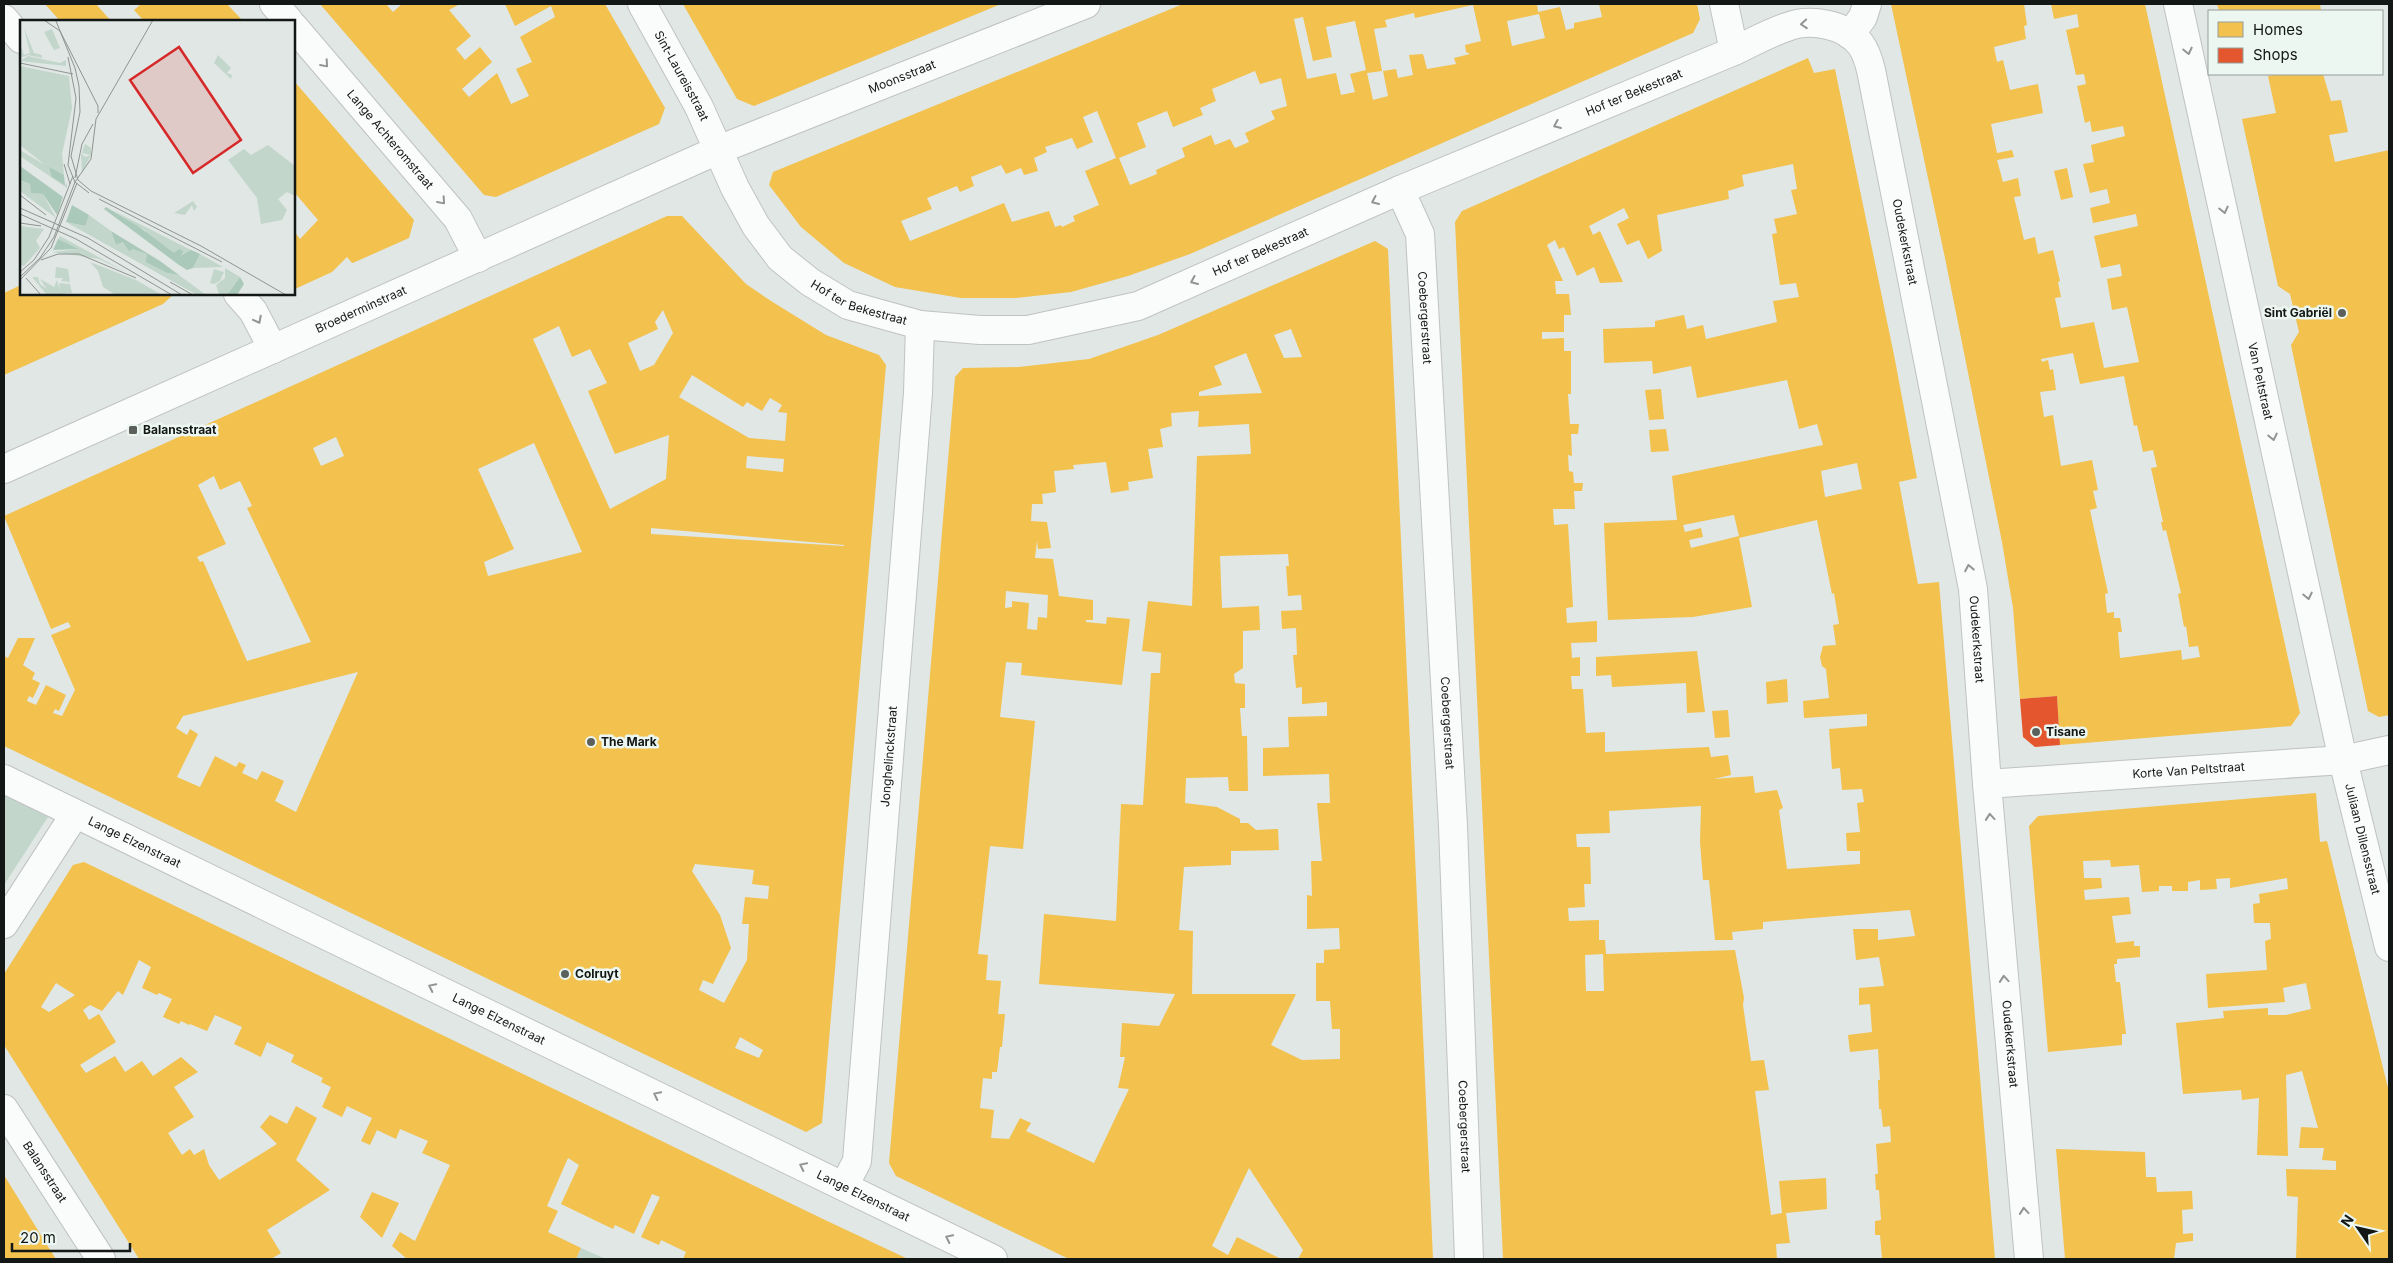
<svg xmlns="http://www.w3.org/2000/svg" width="2393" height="1263" viewBox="0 0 2393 1263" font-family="Inter,sans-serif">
	<rect width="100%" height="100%" fill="#e1e7e4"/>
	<!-- green -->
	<path fill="#c2d6cc" d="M4,795L48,817L4,885Z
		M581,1248L606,1259H576Z"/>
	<!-- homes -->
	<path fill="#f2c14e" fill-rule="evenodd" d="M45,4H96L111,21H60Z
		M141,4H227L243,21H144L134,10Z
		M320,4H386L393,12L402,4H460L449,10L471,36L456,49L465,60L480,47L492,62L462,89L469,97L497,73L511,104L529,96L516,69L532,62L520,37L555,17L551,6L515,26L505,4H605L665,108L659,124L496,197L484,195Z
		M683,4H1001L754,106L737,99Z
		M1183,4H1537L1538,12L1560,7L1566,30L1574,28V23L1602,17L1599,4H1697L1700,19L1693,33L1190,254L1128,276L1071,292L1015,298H961L895,287L844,263L801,227L769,185L773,172ZM1473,5L1481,41L1465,45L1466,52L1470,54L1454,58L1456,64L1427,69L1423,54L1409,55L1413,75L1398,78L1396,69L1383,71L1388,96L1373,100L1367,73L1382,71L1374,29L1387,27L1385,20L1414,13L1415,18ZM1539,14L1545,38L1512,46L1507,21ZM1303,17L1313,61L1332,57L1326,27L1355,21L1366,70L1350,74L1355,92L1341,95L1336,73L1307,79L1294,19ZM1255,71L1260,84L1281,78L1287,106L1271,111L1275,119L1245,133L1249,142L1235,148L1230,139L1215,145L1211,135L1182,148L1185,157L1156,170L1157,174L1130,185L1119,158L1146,147L1137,123L1167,111L1173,127L1203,115L1200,108L1216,101L1212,89ZM1097,111L1116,158L1085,171L1099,205L1073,216L1075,221L1062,227L1061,225L1055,227L1049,211L1012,222L1004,203L910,241L901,221L932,209L927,198L957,186L960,192L974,186L971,177L1001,165L1006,174L1021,168L1024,175L1038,171L1034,158L1047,152L1045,147L1072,138L1077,149L1093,142L1083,117Z
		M1891,4H2024L2027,25L2024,26L2026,39L1994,47L1997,62L2003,60L2010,90L2038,84L2043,113L1991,124L1997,153L2012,150L2014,157L1997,160L2003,182L2018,178L2021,196L2014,197L2024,240L2035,237L2038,254L2053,250L2060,281L2058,282L2061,297L2055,298L2061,328L2094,322L2104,368L2139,362L2127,307L2112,310L2107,279L2122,276L2120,264L2101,268L2094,236L2138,226L2136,214L2093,223L2090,208L2110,203L2107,189L2090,193L2083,164L2094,162L2091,145L2125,136L2123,126L2092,132L2090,121L2085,123L2077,86L2086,84L2084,74L2076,75L2066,30L2079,27L2077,14L2054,19L2051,4H2145L2300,713L2291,726L2060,745L2057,696L2020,699L2013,608L2002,542L1945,258ZM2073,353L2080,384L2124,376L2134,426L2137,425L2143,452L2153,450L2157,467L2151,468L2163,522H2161L2163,531L2166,530L2181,593L2178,594L2184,627L2186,626L2189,647L2198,646L2200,657L2182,660L2181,650L2120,658L2118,632H2122L2120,618H2114V612L2107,613L2105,594L2108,593L2090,510L2097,508L2093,491L2098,490L2092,460L2061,466L2053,415L2044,417L2040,392L2056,390L2053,369L2050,370L2048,360L2042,362L2041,359Z
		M2217,4H2320L2321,11H2219Z
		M1808,58L1814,73L1835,69L1895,360L1917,478L1899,482L1917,579L1918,584L1939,582L1995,1259H1882L1880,1235H1875V1221L1881,1220L1879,1190H1876L1875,1174H1878L1876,1144L1891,1142L1890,1126L1883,1127L1881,1109H1879L1878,1080H1880L1878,1049L1850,1052L1848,1035L1872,1032L1870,1004L1859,1005V988L1884,986L1879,957L1856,960L1853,929H1878V940L1915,936L1910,910L1763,922V929L1732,932L1733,940H1715L1709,880H1703L1700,842L1701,806L1609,811L1610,833L1576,834L1577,847H1590L1591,884H1584L1585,907L1568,908L1569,921L1599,920V940H1605L1606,954L1735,950L1744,998L1743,1005L1751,1061L1764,1060L1769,1090L1755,1091L1771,1215L1782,1213L1779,1181L1826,1178L1827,1209L1786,1213L1790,1243L1776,1244L1777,1259H1503L1455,222L1462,211ZM1793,164L1797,189L1791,190L1797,214L1774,219L1777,233L1772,234L1780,285L1796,283L1799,297L1773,301L1777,322L1706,339L1703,325L1687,329L1684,315L1655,321V327L1603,329L1604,363L1652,361L1653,374L1691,366L1697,398L1787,380L1799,429L1817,424L1823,445L1672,476L1677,520L1604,523L1608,620L1693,617L1752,607L1739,538L1817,520L1832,594L1834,593L1839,624L1833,625L1836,645L1823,646L1820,657L1822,666L1826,669L1829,698L1803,701L1804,718L1867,714V726L1829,729L1832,769L1840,768L1842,790L1862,789L1864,802L1857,803L1860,832L1846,833L1847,851H1860V864L1787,869L1779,810L1783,808L1777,790L1755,793L1753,776L1714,779L1731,775L1728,755L1711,757L1709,747L1605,752V732L1586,733L1583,689H1572L1571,676H1580V657L1572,658L1571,643L1597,642V621L1567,623L1566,608L1573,607L1568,524L1554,525L1553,509H1575L1574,491H1582L1583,483H1574L1573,472L1569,471L1568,455L1572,456L1571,434H1578L1579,424H1570L1568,394H1571V351H1564V338L1542,339V332H1564V315H1571L1569,294H1556L1555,281H1563L1547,245L1555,240L1559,249L1564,247L1577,276L1594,267L1600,283L1623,282L1600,231L1593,235L1589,226L1624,208L1629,218L1617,224L1627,245L1639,240L1648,259L1662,251L1657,215L1729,199L1728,191L1744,186L1742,175ZM1857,463L1862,489L1825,497L1821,471ZM1734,515L1739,536L1691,548L1689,540L1703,537L1701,528L1685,532L1683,525ZM1603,954L1604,991H1586L1585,955Z
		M2280,74H2323L2331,101L2341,100L2348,132L2329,135L2335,162L2389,150V715L2379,717L2368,711L2291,345L2299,332L2290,294L2278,286L2242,119L2276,113L2268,76Z
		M294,81L414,220L409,238L355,262L352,263L347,257L332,272L295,289L294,231L300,239L318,220L294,192Z
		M2067,168L2073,197L2061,200L2054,171Z
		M667,216H682L746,284L771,301L826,335L879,355L886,365L822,1123L806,1132L4,746V656L8,658L18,638H35L23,665L35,673L32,679L40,683L33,698L29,696L27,701L36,705L46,685L66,695L59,711L55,709L53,713L62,716L75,690L51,635L71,627L68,622L51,629L4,516ZM663,310L673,333L654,365L640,371L628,343L658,329L655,322ZM559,326L572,357L590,349L607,383L588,391L615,454L669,435L666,479L610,509L533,339ZM692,375L743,407L747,402L762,411L770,398L782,405L778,412L787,413L785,441L749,438L679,397ZM336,437L344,456L321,466L313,448ZM534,443L582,552L488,576L484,562L514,549L478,469ZM747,456L784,459L783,472L746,468ZM214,476L220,490L240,481L252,506L247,508L311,642L247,661L203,561L200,562L197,557L226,544L198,485ZM651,528L844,545V546L651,534ZM358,672L296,812L275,801L284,781L262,771L257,780L242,773L246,765L239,762L236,767L215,756L200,787L177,777L198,734L190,729L187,735L176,728L183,716ZM695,864L754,870L752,884L769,886L768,899L745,897L742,924H749L747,960L724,1003L699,990L703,980L713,984L731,948L720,915L692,871ZM740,1037L763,1050L759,1058L735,1048Z
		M1375,241L1388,249L1433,1259H1298L1303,1250L1249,1168L1212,1246L1228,1255L1237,1237L1281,1259H1069L896,1176L889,1163L955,377L963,368L1019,367L1089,359L1158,335ZM1291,329L1302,357L1284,358L1274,335ZM1246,353L1262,393L1199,396V392L1222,385L1214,366ZM1199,411L1198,427L1249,424L1251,454L1197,456L1192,606L1148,601L1142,651L1161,653L1160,673H1151L1143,805L1121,804L1116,921L1044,914L1039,984L1175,994L1159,1026L1122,1023L1120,1057H1125L1118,1088L1129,1089L1094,1163L1026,1131L1031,1123L1020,1118L1009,1139L991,1138L994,1110L980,1108L983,1078L992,1079V1072H997L1000,1047H1002L1005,1014H998L1001,981L986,980L988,955L978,954L990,846L1023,849L1035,721L1000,717L1006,662L1022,663L1021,675L1122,685L1130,619L1107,617L1106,624L1086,622V620H1093V600L1059,596L1053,559L1035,558L1037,541L1038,549L1051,548L1047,522L1031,521L1032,504H1043L1042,494L1056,492L1054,471L1074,469L1073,465L1106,462L1111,493L1129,490L1128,482L1153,478L1148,449L1163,447L1160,429L1172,426L1171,413ZM1288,554L1289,566H1286L1288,596L1301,595L1302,610L1281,611L1282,629L1296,628L1297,655H1293L1296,688L1302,687V704L1327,702V716L1288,717L1289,747L1263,748V776L1329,774L1330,803H1317L1322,861H1311L1312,896L1307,895V929L1339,928L1340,949L1324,950V963H1316V1001H1330L1332,1029H1340V1059L1302,1060L1271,1045L1296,994H1192L1193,931L1179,930L1184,867L1231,865V851L1279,850L1278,829L1256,830L1248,823H1240V819L1217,807L1185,803L1186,778L1228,777L1229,791H1248L1247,736H1242L1240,708H1245V684L1235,683L1234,674L1243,668V631L1260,630L1259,606L1222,608L1220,556ZM1006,591L1048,595L1047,618L1038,617L1037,630L1027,629L1029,603L1012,601V607L1005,608Z
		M21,285V294H174L163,304L4,375V293Z
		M1661,389L1664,419L1649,420L1645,390Z
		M1666,429L1669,451L1651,452L1649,430Z
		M1697,651L1705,712L1687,713L1686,683L1612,687L1611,675L1596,676V657Z
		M1787,679L1788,702L1767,704L1766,682Z
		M1728,710L1730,737L1715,738L1712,711Z
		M2316,793L2320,842L2327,841L2389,1092V1259H2296L2298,1197L2287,1196L2286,1169L2336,1170V1161L2322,1160L2324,1148H2299L2301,1127L2318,1128L2302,1071L2286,1075L2288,1156L2257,1155L2259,1098L2242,1100L2241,1090L2183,1094L2176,1023L2224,1018L2223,1011L2268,1008V1015H2286L2311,1009L2306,983L2283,988L2285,1002L2208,1008L2206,974L2267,970L2265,941L2271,939L2270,923H2254L2253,904L2260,903L2259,894L2288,889L2287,878L2230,888V878L2216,879L2217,889L2200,890V880L2188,882V891H2172V886H2159V891L2142,892L2139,865L2111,867L2110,860L2083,861L2084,878H2101L2102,888L2084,890L2085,900L2129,897L2131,914L2112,916L2116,943L2134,941V946H2140V957L2117,959V964H2114L2116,982H2120L2126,1034H2122V1045L2048,1052L2029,826L2038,816Z
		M84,862L823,1219L908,1259H683L686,1252L661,1240L659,1245L641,1237L660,1197L652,1194L634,1234L615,1225L613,1229L561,1204L579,1165L568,1158L547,1206L558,1211L548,1232L581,1248L576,1259H407L392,1246L400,1232L415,1241L450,1165L422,1153L428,1141L400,1129L396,1139L377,1130L370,1145L361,1141L372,1118L347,1106L342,1117L322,1107L331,1087L321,1082L323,1078L291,1062L294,1055L267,1042L261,1057L234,1044L242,1027L215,1015L207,1031L190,1024L189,1025L181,1021L179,1024L163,1017L172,999L159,993L157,995L142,988L151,967L139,960L123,995L118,991L102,1011L90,1005L83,1010L89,1020L99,1014L116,1042L80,1065L86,1073L115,1056L125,1072L142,1061L153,1076L181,1057L198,1072L174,1087L194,1117L168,1133L182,1155L190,1149L194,1155L204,1149L209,1165L219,1180L277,1144L260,1127L270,1115L287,1124L296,1106L317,1118L296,1160L330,1190L267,1230L281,1253L271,1259H139L4,1045V974L73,865ZM56,983L75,995L49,1012L41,1007Z
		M2056,1149L2145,1152L2146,1177H2156L2157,1192L2192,1191L2193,1209L2182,1210L2183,1234L2193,1233V1241L2176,1243L2174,1259H2065Z
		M4,1175L47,1245L56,1259H4Z
		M372,1192L399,1203L382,1238L360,1217Z"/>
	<!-- shops -->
	<path fill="#e4572e" d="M2057,696L2060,745L2035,747L2023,737L2020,699Z"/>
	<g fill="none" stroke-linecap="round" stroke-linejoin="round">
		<!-- street casing -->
		<g stroke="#bfc3c1" stroke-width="30">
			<g id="street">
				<path d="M274,4L289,21"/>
				<path id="s1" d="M642,4L699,107L735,188L756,226L780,258L810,282L848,305L920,325L980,330H1028L1138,306L1400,190L1734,51C1751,43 1769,33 1787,27C1810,18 1846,24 1861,45C1866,52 1869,62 1871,70L1973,589L1987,784L2029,1259"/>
				<path d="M1724,4L1734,51"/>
				<path id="s2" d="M2178,4L2343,760L2389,947"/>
				<path d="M4,19L21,39"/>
				<path id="s3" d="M294,27L458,219L478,258"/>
				<path d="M1850,35L1863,17L1867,4"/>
				<path id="s4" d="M1400,190L1420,234L1453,826L1469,1259"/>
				<path d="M238,294L253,311L273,349"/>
				<path id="s5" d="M4,469L718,150L1086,4"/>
				<path id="s6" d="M4,779L993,1259"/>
				<path id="s7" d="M1987,784L2343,760L2389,750"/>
				<path d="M4,924L75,814"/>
				<path id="s8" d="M4,1109L101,1259"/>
				<path id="s9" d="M844,1186L857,1161L918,393L920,325"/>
			</g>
		</g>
		<!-- street -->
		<use href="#street" stroke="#fafbfb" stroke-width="28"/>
	</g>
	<!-- one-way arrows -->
	<defs><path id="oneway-chevron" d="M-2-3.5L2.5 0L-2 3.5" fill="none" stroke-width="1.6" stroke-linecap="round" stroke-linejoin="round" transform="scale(1.25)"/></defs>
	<g stroke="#929494">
		<use href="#oneway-chevron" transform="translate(1804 24) rotate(176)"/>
		<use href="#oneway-chevron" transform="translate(2188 51) rotate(77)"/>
		<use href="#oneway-chevron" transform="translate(325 64) rotate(49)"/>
		<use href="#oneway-chevron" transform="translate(1557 125) rotate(157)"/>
		<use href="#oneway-chevron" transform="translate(442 201) rotate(49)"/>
		<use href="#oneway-chevron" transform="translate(1375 201) rotate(156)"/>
		<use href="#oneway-chevron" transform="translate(2224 210) rotate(77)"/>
		<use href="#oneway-chevron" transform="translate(1194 281) rotate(156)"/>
		<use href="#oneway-chevron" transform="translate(258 320) rotate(62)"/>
		<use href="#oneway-chevron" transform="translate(2273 437) rotate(78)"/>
		<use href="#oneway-chevron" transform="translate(1969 568) rotate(-101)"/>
		<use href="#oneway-chevron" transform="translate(2308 596) rotate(78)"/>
		<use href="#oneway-chevron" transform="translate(1990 817) rotate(-95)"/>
		<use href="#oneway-chevron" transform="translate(2004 979) rotate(-95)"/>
		<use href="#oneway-chevron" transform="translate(432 987) rotate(-154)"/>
		<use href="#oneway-chevron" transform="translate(657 1095) rotate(-154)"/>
		<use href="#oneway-chevron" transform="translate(803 1166) rotate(-154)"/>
		<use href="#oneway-chevron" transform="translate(2024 1211) rotate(-95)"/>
		<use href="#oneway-chevron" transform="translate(949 1238) rotate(-154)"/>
	</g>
	<!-- markers -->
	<g fill="#5b605d" stroke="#ecf7f1" stroke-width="2">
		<circle cx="2342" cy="313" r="5"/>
		<rect x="128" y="425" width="10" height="10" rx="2.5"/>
		<circle cx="2036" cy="732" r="5"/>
		<circle cx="591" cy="742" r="5"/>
		<circle cx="565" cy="974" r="5"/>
	</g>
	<g text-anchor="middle" stroke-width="5" stroke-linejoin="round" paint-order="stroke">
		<!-- street labels -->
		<g font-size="12" fill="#131715" stroke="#ecf7f1">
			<text dy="4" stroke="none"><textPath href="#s1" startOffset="82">Sint-Laureisstraat</textPath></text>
			<text dy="4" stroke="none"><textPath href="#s5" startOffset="980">Moonsstraat</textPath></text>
			<text dy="4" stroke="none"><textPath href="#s1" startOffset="1208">Hof ter Bekestraat</textPath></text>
			<text dy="4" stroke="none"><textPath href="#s3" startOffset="148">Lange Achteromstraat</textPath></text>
			<text dy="4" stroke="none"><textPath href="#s1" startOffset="1658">Oudekerkstraat</textPath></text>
			<text dy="4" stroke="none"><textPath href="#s1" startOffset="802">Hof ter Bekestraat</textPath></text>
			<text dy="4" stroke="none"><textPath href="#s1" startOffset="382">Hof ter Bekestraat</textPath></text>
			<text dy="4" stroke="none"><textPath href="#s5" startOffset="391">Broederminstraat</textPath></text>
			<text dy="4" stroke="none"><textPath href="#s4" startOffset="132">Coebergerstraat</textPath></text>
			<text dy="4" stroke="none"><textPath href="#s2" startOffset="386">Van Peltstraat</textPath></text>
			<text dy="4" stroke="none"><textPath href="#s1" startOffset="2062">Oudekerkstraat</textPath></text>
			<text dy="4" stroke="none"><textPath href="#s4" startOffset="538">Coebergerstraat</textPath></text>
			<text dy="4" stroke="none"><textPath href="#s9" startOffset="434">Jonghelinckstraat</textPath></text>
			<text dy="4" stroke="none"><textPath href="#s7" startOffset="202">Korte Van Peltstraat</textPath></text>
			<text dy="4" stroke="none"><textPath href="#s2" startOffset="855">Juliaan Dillensstraat</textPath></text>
			<text dy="4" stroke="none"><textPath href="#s6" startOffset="145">Lange Elzenstraat</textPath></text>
			<text dy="4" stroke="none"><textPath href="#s6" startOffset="550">Lange Elzenstraat</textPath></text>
			<text dy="4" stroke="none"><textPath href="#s1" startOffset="2468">Oudekerkstraat</textPath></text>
			<text dy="4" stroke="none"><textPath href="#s4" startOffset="942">Coebergerstraat</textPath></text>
			<text dy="4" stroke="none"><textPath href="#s8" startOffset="75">Balansstraat</textPath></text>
			<text dy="4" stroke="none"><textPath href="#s6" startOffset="955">Lange Elzenstraat</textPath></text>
		</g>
		<!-- poi labels -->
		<g font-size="12" font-weight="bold" fill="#131715" stroke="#ecf7f1" text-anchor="start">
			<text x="2332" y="317" text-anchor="end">Sint Gabriël</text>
			<text x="143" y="434">Balansstraat</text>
			<text x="2046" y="736">Tisane</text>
			<text x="601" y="746">The Mark</text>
			<text x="575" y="978">Colruyt</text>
		</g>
	</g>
	<!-- overview -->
	<g transform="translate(20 20)">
		<rect width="275" height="275" fill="#e1e7e4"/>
		<path d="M4,8L14,33L22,35V38L8,35L0,38V23L4,35L10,33ZM32,9L40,28L34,30L24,12ZM198,35L211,48L207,53L212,55L211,59L194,43ZM8,36L40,43L46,40V46L0,41ZM0,46L49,56L52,88L42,134L44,155L29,148L45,165L47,163V168L0,136V130L25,145L0,125ZM65,124L71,128V135L62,153L61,133L65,137L71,135L62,133ZM248,125L275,146V176L267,172L258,179L267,190L262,200L241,204L237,178L208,140L224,129L231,135ZM0,160L10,164L12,173L23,174L36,198L0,171ZM173,181L177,187L174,191L172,185L165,195L154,193ZM94,191L177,233L168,249L124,218L126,211ZM69,195L91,211L96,225L103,222L127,234L131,244L147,253L159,255L186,275H177L46,202L64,206ZM0,206L24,209L16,221L20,228L4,246L0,245ZM40,216L106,252L79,239L32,232L59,229L38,219ZM180,234L203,247L173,248ZM70,242L116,260L142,275L94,274L83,267L78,251ZM36,247L48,249L50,262L41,261L43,258H35ZM205,248L220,257L207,275L199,274L196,265L205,258ZM194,249L204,252L200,261L194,264L190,263ZM12,257H18L20,264L27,269L20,259L34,267L37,260L40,271L39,263L50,264L52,273L27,275Z" fill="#c2d6cc"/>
		<path d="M0,146L43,177L37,195L23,174L11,173L10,164L0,160ZM29,147L44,155L45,165L32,157ZM52,185L69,195L65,206L46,202ZM86,187L118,206L154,233L159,229L163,231L161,236L171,230L180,234L173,248L167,250L159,245L84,189ZM91,211L140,241L159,255L147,253L126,242L127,234L113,229L109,231L103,222L96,225ZM38,219L59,229L33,230ZM220,257L224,264L217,275H207Z" fill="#abc9ba"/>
		<path fill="none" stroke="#8f9491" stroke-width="1" d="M24,0L40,11L78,86V93M36,1L55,48L59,66L60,92L51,136L58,160L71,171L181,226L266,275M48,37L56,78L48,145L55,162L69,173M0,43L53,54M44,144L50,164M55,158L62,124L73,104M0,175L26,195M79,179L202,242M0,188L68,218L162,275M0,194L56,219L152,275M0,203L21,206M21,240L38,234H59L116,258M0,252L14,240L29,217L53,156M0,257L20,238L34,217L55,162L71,139L76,99L133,0M6,258L21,275M0,260L31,228L57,163M150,262L173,275"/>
		<path fill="#d62828" fill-opacity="0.15" stroke="#d62828" stroke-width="2.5" d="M159,27L221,120L173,153L110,60Z"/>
		<rect width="275" height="275" fill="none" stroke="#131715" stroke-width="2.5"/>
	</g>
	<!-- border -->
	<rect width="2393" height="1263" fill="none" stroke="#131715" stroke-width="10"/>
	<!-- legend -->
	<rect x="2208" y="10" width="175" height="65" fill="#ecf7f1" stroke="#959d99"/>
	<rect x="2218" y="22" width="25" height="15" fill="#f2c14e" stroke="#959d99"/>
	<text x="2253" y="35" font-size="15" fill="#131715">Homes</text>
	<rect x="2218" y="48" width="25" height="15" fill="#e4572e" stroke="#959d99"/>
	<text x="2253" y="60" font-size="15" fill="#131715">Shops</text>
	<!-- north arrow -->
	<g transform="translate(2358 1228) rotate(304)" stroke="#ecf7f1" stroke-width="4" paint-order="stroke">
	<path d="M0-4L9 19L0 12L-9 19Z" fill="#131715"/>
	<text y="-8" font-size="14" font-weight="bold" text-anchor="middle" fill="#131715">N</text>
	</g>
	<!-- scale -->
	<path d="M12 1243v8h118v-8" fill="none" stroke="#131715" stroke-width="2.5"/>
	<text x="20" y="1243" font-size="15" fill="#131715" stroke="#ecf7f1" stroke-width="4" paint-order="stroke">20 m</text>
</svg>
